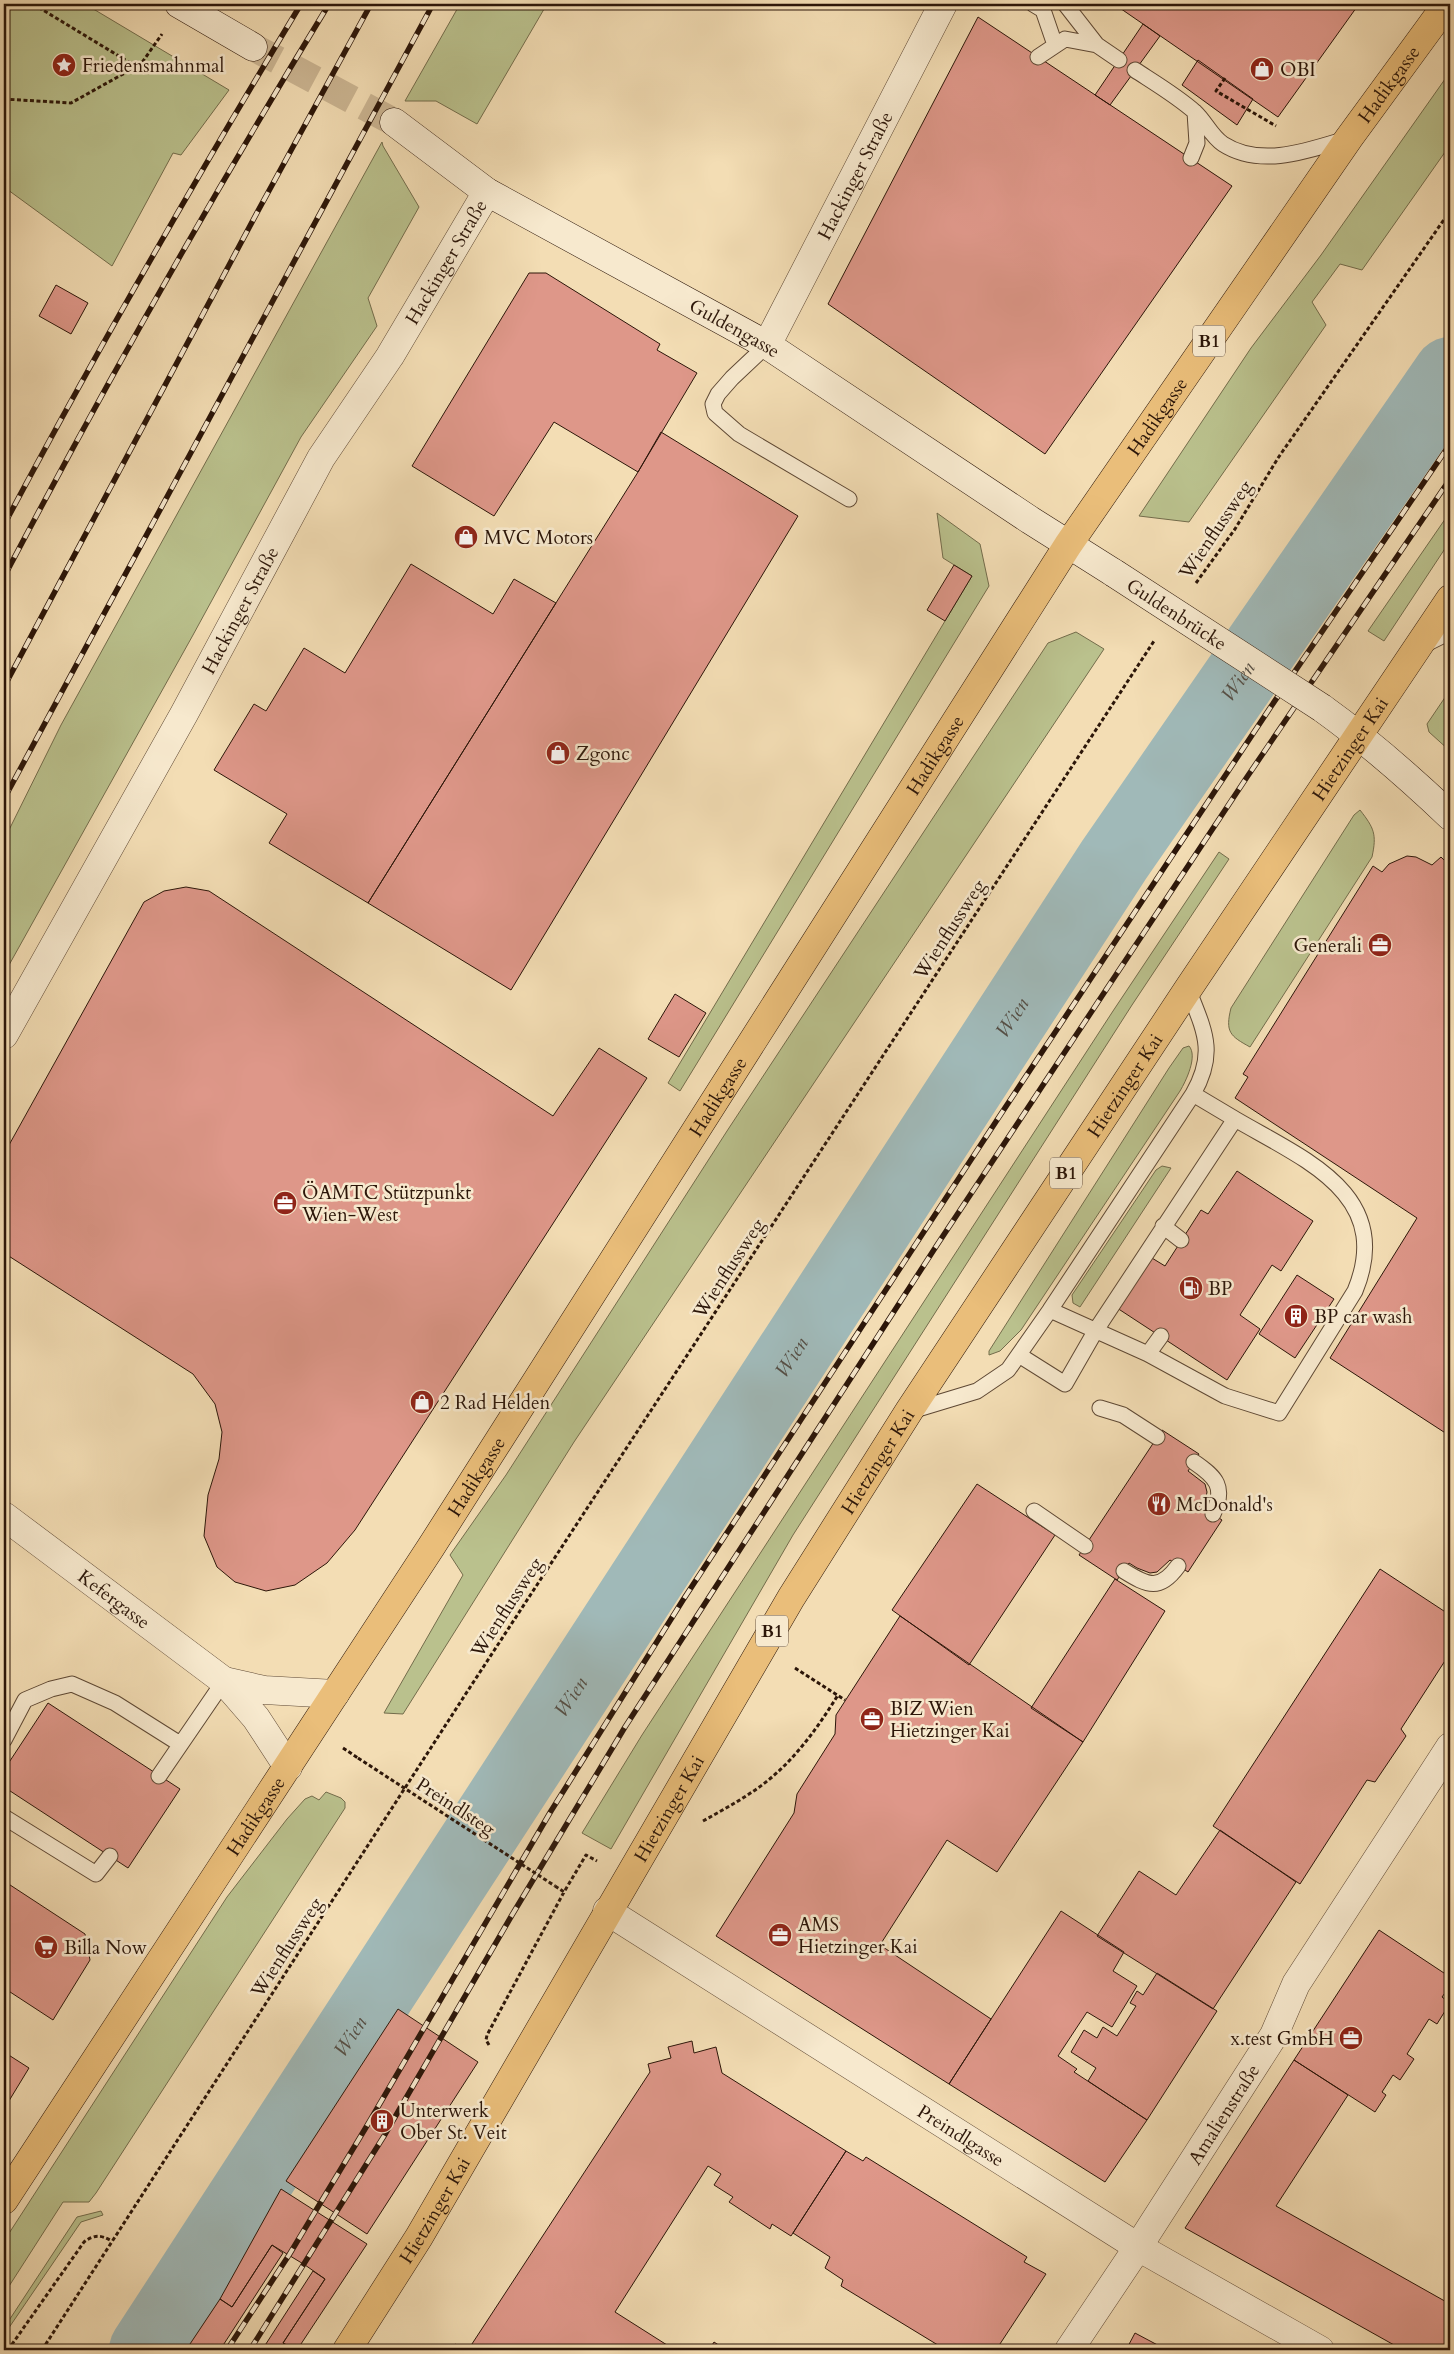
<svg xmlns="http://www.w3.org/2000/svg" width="1454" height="2354" viewBox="0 0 1454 2354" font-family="Cardo,serif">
	<rect width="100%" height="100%" fill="#f3ddb4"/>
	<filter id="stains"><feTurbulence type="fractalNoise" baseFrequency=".004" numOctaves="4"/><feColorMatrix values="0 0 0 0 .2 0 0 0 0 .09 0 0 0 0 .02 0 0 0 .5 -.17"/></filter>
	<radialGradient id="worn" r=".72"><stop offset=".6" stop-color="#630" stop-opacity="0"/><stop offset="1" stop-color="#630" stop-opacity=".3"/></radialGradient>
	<!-- green -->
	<path fill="#bac18d" stroke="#736c4b" d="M4,4H85L229,90L181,155L173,153L112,266L4,187Z
		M460,4H547L477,124L436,101H405Z
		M1450,72V145L1362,270L1340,264L1312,302L1326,325L1189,522L1139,516L1251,348L1321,255Z
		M382,142L383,146L419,207L368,298L377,326L301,437L193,635L4,974V840L61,725Z
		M1450,512V541L1384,641L1368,631Z
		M937,513L980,544L989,586L680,1091L668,1083L972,576L943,558Z
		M1076,632L1104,649L574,1442L403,1714L384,1713L463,1575L450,1555L506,1475L727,1131L1048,643Z
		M1450,690V751L1429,732L1427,724Z
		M1360,810C1374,828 1377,834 1372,857L1250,1047C1230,1036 1225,1032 1231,1008L1354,815Z
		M1219,852L1229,859L1132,1005L793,1535L611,1849L582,1833L642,1735L1113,1011Z
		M1189,1046C1198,1056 1186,1081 1180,1091L1021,1330L1000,1351L989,1355V1351L1169,1068L1183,1048Z
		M1162,1166L1171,1168L1080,1307L1073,1303L1072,1295L1156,1170Z
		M326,1792L341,1798L345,1802V1808L96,2193L89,2202H63L4,2294V2241L227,1897L287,1819L305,1799L312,1796L319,1800Z
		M101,2211L103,2215L81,2222L4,2335V2328L77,2217Z"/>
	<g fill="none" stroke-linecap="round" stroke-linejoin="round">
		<!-- river -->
		<path stroke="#a0b9b8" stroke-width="74" id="s1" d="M146,2350L1114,860L1450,374"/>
	</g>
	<!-- building -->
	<path fill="#de9789" stroke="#2c1609" d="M1114,4H1359L1278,117Z
		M978,17L1232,186L1045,454L828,304Z
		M1143,24L1160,36L1110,105L1095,95Z
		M1198,60L1253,99L1237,125L1182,85Z
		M529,273H546L660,344L657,350L697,373L638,472L554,422L494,516L412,466Z
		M56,285L88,303L71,334L39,316Z
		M661,432L798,516L511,990L368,903L638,472Z
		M411,564L493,614L514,579L556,603L368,903L269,843L287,814L214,770L254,704L266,711L304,648L345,673Z
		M954,565L972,576L945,621L927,610Z
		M1407,856L1416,857L1432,865L1441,857L1450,866V1436L1330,1358L1417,1218L1235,1098L1248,1077L1243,1074L1373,866L1382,872L1389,864Z
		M186,887L209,891L553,1116L599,1048L647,1078L355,1530L327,1563L295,1585L266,1591L235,1582L217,1567L204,1536L208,1495L219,1459L222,1432L215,1404L193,1374L4,1253V1154L144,902L164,891Z
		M675,994L706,1013L679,1057L648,1039Z
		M1237,1171L1313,1221L1281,1271L1272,1265L1240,1315L1260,1329L1227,1380L1114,1306L1147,1255L1165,1266L1201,1210L1208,1214Z
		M1297,1275L1334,1299L1295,1358L1259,1334Z
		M1162,1430L1199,1454L1188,1471L1205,1484L1207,1492L1204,1508L1222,1520L1188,1572L1170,1560L1157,1572L1150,1573L1137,1568L1129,1563L1117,1580L1079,1555Z
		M977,1484L1055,1535L969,1665L892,1610Z
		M1380,1569L1450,1615V1653L1401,1729L1406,1736L1375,1782L1367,1780L1300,1884L1213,1826Z
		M1115,1579L1165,1611L1083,1742L1031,1708Z
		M900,1616L1083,1742L997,1872L947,1840L880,1945L991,2019L949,2084L716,1936L794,1813L797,1794L835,1734L836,1715Z
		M48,1703L180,1789L128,1868L4,1787V1770Z
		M1220,1830L1296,1882L1213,2009L1097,1936L1139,1871L1176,1895Z
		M4,1881L85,1934L90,1960L53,2020L4,1988Z
		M1061,1911L1124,1952L1113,1971L1137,1986L1112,2027L1087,2012L1058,2056L1077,2069L1074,2072L1147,2120L1105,2182L949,2084Z
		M1379,1930L1450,1977V1986L1442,1997L1450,2003L1437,2024L1429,2019L1407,2054L1414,2059L1400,2080L1393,2075L1382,2092L1386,2095L1375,2112L1294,2060Z
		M1157,1973L1217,2011L1147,2120L1088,2081L1096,2068L1071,2052L1084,2030L1097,2038L1103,2027L1117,2036L1136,2006L1130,2003L1137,1991L1143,1995Z
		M398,2009L478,2062L367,2234L286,2181Z
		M692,2041L694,2053L716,2047L722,2073L846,2151L791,2236L772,2224L770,2229L729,2202L733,2197L714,2185L721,2174L708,2166L615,2312L667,2345L663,2350H468L650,2072L648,2064L671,2058L668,2047Z
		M4,2052L29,2068L4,2109Z
		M1294,2060L1348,2095L1276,2206L1450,2304V2350H1403L1185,2228Z
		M846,2151L863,2161L866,2157L1027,2257L1024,2262L1046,2274L996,2350H946L841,2286L843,2280L825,2268L830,2257L793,2233Z
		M281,2189L367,2244L297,2350L283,2343L325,2279L305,2265L272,2245L232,2307L220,2299Z
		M272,2245L283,2253L220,2350H186L220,2299L232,2307Z
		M313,2271L325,2279L283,2343L295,2350H262Z
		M1135,2333L1167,2350H1126Z
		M714,2342L726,2350H709Z
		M455,2344L464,2350H451Z"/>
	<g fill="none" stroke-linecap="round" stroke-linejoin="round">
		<!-- secondary-tunnel -->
		<path stroke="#cbb592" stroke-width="28" stroke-dasharray="28 14" stroke-linecap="butt" d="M253,47L394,122"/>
		<!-- lane casing -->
		<g stroke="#5e4834" stroke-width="17">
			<path id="lane" d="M1033,4L1043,10L1055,45
				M1065,4L1097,45L1119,60
				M1038,57L1065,39L1097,45
				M1135,70C1155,83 1177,96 1195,112C1205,121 1211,136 1223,144C1260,168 1307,151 1346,139
				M1191,158L1197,143L1195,112
				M767,345L732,378L718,394L713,404L715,413L739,434L849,499
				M1422,646L1450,632
				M1163,1226L1181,1240
				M1050,1310L1148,1354L1161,1336
				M1148,1354L1225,1396L1279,1413L1355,1291C1395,1194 1303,1159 1235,1119
				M1019,1355L1065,1384L1096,1330L1235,1119L1193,1094C1217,1052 1204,1030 1188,989
				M1100,1408L1123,1415L1157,1437
				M911,1411L977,1391L1008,1370L1050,1310L1193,1094
				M1194,1462C1216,1477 1226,1487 1213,1514
				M1034,1511L1085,1546
				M1124,1571C1148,1586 1160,1591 1178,1566
				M4,1740L25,1700L51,1689L72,1684L115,1703L180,1744
				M159,1776L224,1681
				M4,1817L96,1874L110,1856"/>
		</g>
		<!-- street casing -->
		<g stroke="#5e4834" stroke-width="29">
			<g id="street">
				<path id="s2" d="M767,345L943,4"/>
				<path id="s3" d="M4,1035L184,714L321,458L390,356L487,192"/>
				<path id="s4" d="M4,1516L224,1681L256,1718L288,1767"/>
				<path d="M224,1681L264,1690L335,1694"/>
				<path id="s5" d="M607,1911L1138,2247L1320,2350"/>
				<path id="s6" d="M1069,2350L1138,2247L1274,2035L1296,1984L1450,1747"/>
			</g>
		</g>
		<!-- secondary casing -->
		<g stroke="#2c1609" stroke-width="29">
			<g id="secondary">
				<path d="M179,4L253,47"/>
				<path id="s7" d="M394,122L487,192L767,345L1030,520L1114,573"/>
				<path d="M1322,708C1368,741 1409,777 1450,816"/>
			</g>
		</g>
		<!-- primary casing -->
		<g stroke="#2c1609" stroke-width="29">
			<g id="primary">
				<path id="s8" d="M4,2200L431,1547L1068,545L1349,138L1447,4"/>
				<path id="s9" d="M347,2350L419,2237L791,1598L909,1411L1188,989L1450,599"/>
			</g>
		</g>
		<!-- path -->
		<path stroke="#2c1609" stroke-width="3" stroke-dasharray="4 2.5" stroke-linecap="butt" d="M33,4L137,67
			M1225,78L1216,91L1276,126
			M4,99L71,103L141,64L162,34
			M1196,583L1235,529L1278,458L1450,211
			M795,1668L845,1700
			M343,1748L358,1758
			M703,1821C719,1812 736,1803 752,1792C789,1768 815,1732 838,1695
			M555,1886L564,1892
			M489,2045L486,2040L487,2035L564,1892L586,1855L597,1861
			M8,2350L84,2242C95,2234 101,2235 112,2241
			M42,2350L465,1695L1154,641"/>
		<!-- lane -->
		<use href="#lane" stroke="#f7e9ce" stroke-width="15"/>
		<!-- street -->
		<use href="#street" stroke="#f7e9ce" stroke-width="28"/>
		<!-- secondary -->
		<use href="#secondary" stroke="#f7e9ce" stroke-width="28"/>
		<!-- primary -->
		<use href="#primary" stroke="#eabe7a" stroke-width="28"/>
		<!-- rail casing -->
		<g stroke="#2c1609" stroke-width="5.5">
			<path id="rail" d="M4,525C98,348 198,175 301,4
				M4,577C106,383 215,191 329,4
				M4,687L259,209L371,4
				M4,799L433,4
				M227,2350L289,2255L365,2129L551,1811L683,1600L997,1120L1270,708L1450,444
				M250,2350L384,2136L512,1915L625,1727L937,1245L1247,777L1450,479"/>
		</g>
		<!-- rail -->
		<use href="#rail" stroke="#f7e9ce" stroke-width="4" stroke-dasharray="11" stroke-linecap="butt"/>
		<!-- secondary-bridge casing -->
		<g stroke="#2c1609" stroke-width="29" stroke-linecap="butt">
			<g id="secondary-bridge">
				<path id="s10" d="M1114,573L1322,708"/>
			</g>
		</g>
		<!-- path-bridge -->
		<path stroke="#2c1609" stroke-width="3" stroke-dasharray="4 2.5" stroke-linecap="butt" d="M358,1758L555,1886"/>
		<!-- secondary-bridge -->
		<use href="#secondary-bridge" stroke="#f7e9ce" stroke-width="28"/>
	</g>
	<!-- icons -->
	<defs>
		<g id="sight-disc" transform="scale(1.25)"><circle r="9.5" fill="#8f2418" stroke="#f7e9ce"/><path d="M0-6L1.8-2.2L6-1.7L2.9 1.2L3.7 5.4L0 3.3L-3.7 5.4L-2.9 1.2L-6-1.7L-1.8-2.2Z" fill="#fff"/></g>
		<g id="shop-disc" transform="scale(1.25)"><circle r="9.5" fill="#8f2418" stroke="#f7e9ce"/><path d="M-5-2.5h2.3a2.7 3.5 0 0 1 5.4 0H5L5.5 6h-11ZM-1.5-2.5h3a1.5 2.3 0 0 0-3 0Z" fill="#fff"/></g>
		<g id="office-disc" transform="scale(1.25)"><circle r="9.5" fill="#8f2418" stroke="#f7e9ce"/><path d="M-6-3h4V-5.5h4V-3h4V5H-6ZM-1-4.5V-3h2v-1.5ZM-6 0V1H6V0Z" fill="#fff"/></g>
		<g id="fuel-disc" transform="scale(1.25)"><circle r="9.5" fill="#8f2418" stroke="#f7e9ce"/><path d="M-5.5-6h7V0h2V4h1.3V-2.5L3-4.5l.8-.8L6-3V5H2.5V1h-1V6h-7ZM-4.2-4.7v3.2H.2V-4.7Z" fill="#fff"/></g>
		<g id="building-disc" transform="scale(1.25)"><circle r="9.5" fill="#8f2418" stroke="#f7e9ce"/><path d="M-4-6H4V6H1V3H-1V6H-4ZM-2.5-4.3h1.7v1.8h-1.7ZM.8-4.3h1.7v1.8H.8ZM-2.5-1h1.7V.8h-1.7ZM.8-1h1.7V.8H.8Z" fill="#fff"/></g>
		<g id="restaurant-disc" transform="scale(1.25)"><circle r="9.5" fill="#8f2418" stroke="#f7e9ce"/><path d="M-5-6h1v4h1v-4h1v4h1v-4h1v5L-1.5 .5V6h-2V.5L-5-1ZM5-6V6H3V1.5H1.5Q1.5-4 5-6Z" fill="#fff"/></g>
		<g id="supermarket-disc" transform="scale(1.25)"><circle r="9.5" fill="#8f2418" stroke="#f7e9ce"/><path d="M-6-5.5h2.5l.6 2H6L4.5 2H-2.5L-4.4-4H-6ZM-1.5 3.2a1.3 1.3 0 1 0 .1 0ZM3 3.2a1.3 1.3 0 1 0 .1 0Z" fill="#fff"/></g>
	</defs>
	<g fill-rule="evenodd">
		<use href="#sight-disc" x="64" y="65"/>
		<use href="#shop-disc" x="1262" y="69"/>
		<use href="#shop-disc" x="466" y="537"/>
		<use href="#shop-disc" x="558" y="753"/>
		<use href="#office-disc" x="1380" y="945"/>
		<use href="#office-disc" x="285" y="1203"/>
		<use href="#fuel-disc" x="1191" y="1288"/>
		<use href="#building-disc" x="1296" y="1316"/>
		<use href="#shop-disc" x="422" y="1402"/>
		<use href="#restaurant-disc" x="1159" y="1504"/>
		<use href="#office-disc" x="872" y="1719"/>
		<use href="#office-disc" x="780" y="1935"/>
		<use href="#supermarket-disc" x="46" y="1947"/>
		<use href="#office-disc" x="1351" y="2038"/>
		<use href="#building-disc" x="382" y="2121"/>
	</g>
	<g text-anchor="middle" stroke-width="5" stroke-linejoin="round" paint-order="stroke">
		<!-- shield labels -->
		<g fill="#f7e9ce" stroke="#695544" stroke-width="1">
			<rect x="1193" y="325.5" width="32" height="31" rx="4"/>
			<rect x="1050" y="1157.5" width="32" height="31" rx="4"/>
			<rect x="756" y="1615.5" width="32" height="31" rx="4"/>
		</g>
		<g font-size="18" font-weight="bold" fill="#2c1609">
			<text x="1209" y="347">B1</text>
			<text x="1066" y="1179">B1</text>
			<text x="772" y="1637">B1</text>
		</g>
		<!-- poi labels -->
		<g font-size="19" fill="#2c1609" stroke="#f7e9ce" text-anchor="start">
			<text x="82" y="72">Friedensmahnmal</text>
			<text x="1280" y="76">OBI</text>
			<text x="484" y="544">MVC Motors</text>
			<text x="576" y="760">Zgonc</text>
			<text x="1362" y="952" text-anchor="end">Generali</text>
			<text x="302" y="1199">ÖAMTC Stützpunkt<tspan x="302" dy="22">Wien-West</tspan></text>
			<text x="1208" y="1295">BP</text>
			<text x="1314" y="1323">BP car wash</text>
			<text x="440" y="1409">2 Rad Helden</text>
			<text x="1176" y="1511">McDonald's</text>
			<text x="890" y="1715">BIZ Wien<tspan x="890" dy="22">Hietzinger Kai</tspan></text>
			<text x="798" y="1931">AMS<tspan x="798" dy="22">Hietzinger Kai</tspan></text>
			<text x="64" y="1954">Billa Now</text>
			<text x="1334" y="2045" text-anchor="end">x.test GmbH</text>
			<text x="400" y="2117">Unterwerk<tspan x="400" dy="22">Ober St. Veit</tspan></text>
		</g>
		<!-- street labels -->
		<g font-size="19" fill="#2c1609" stroke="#f7e9ce">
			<text dy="7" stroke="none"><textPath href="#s8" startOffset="2529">Hadikgasse</textPath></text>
			<text dy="7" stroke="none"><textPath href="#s2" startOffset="191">Hackinger Straße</textPath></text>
			<text dy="7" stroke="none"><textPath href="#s3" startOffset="891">Hackinger Straße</textPath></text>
			<text dy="7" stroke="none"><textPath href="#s7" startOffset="399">Guldengasse</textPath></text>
			<text dy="7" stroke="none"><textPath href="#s8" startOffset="2124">Hadikgasse</textPath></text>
			<text transform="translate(1215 529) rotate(-56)" y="7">Wienflussweg</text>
			<text dy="7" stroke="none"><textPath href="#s3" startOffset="486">Hackinger Straße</textPath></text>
			<text dy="7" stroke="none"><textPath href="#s10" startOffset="75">Guldenbrücke</textPath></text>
			<text dy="7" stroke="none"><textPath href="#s9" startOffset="1890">Hietzinger Kai</textPath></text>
			<text dy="7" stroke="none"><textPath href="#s8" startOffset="1719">Hadikgasse</textPath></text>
			<text transform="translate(949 929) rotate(-57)" y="7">Wienflussweg</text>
			<text dy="7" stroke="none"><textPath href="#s9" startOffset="1485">Hietzinger Kai</textPath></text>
			<text dy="7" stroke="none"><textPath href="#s8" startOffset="1314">Hadikgasse</textPath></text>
			<text transform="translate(728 1268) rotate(-57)" y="7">Wienflussweg</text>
			<text dy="7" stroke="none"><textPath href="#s9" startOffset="1035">Hietzinger Kai</textPath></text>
			<text dy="7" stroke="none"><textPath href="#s8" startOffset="864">Hadikgasse</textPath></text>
			<text dy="7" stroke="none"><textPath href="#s4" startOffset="138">Kefergasse</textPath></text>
			<text transform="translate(506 1607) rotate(-57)" y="7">Wienflussweg</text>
			<text transform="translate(456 1806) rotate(33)" y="7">Preindlsteg</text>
			<text dy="7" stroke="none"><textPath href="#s9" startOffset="630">Hietzinger Kai</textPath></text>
			<text dy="7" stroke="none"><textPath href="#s8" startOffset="459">Hadikgasse</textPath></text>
			<text transform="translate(286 1947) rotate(-57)" y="7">Wienflussweg</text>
			<text dy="7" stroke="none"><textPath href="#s6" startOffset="282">Amalienstraße</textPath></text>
			<text dy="7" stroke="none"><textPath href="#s5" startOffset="419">Preindlgasse</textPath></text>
			<text dy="7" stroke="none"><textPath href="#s9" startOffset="165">Hietzinger Kai</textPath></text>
		</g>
		<!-- water labels -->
		<g font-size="20" font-style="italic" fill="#554f46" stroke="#f7e9ce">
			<text dy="7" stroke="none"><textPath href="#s1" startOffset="1994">Wien</textPath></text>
			<text dy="7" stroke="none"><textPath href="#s1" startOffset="1589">Wien</textPath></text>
			<text dy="7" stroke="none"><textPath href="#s1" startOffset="1184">Wien</textPath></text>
			<text dy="7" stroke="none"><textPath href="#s1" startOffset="779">Wien</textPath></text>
			<text dy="7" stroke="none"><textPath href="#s1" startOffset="374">Wien</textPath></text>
		</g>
	</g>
	<!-- margin -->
	<rect width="1454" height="2354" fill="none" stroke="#f3ddb4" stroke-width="20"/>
	<rect x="5" y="5" width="1444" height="2344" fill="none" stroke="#2c1609" stroke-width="2.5"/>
	<rect x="10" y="10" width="1434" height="2334" fill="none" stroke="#2c1609"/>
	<rect width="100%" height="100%" filter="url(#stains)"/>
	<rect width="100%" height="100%" fill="url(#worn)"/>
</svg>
